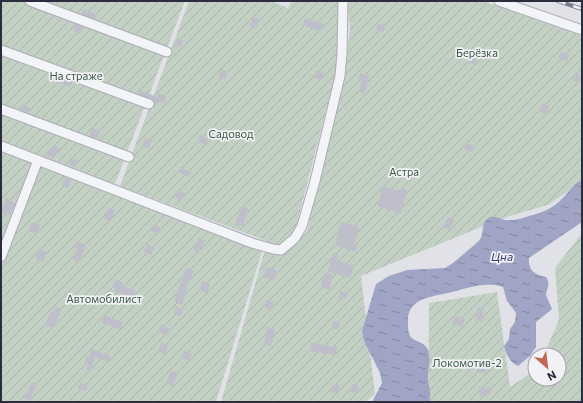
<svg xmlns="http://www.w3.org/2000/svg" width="583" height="403" viewBox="0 0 583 403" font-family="Commissioner,sans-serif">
	<defs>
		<pattern id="garden-furrows" width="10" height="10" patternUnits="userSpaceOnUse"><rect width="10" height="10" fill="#c3d1c4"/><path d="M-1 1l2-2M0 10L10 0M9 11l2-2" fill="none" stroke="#a8b4a9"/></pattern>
		<pattern id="water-ripples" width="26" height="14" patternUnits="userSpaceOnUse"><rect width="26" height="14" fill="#a0a5c5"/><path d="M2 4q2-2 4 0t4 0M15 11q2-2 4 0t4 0" fill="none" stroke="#8387a1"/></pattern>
	</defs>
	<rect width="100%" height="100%" fill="#e1e2e8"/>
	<!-- garden -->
	<path fill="url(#garden-furrows)" d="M1,1H185L115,184L1,140Z
		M189,1H271L288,8L292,1H338L341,53L297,223L293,232L280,246L120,186Z
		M347,1H483L582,36V182L548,205L506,217L361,276L375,394L365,402H221L264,253L285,254L307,231L344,75L350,29Z
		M1,148L35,160L1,246Z
		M38,161L263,248L216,402H1V260Z
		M582,233V402H428L429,303L497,292L510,387L535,370V379H559V355H544L559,319L555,268Z"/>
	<!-- water -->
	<path fill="url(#water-ripples)" d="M582,180V222L529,258C528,271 535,275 546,277C551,285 547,287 546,295L552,309L536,322V347L530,356L518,366C510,363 506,354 504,346L509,339L510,329L515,322L516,313L507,301L503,287C486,281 465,289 448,293C429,297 406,299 408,324C408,328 408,332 410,336C414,342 423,341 427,348C432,359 427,370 428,381C430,390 431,393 429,402H372L382,383L380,373L364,341L362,331L376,284L389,276L407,270L445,268L453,263L479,241C484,235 481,224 487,219C494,214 499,219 505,220C512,221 520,219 526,217C536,214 547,211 555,205C566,197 569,188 582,180Z"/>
	<!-- building -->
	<path fill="#bfbfcb" d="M83,9L96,14L95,19L81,14Z
		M253,17L259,20L256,28L249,26Z
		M305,19L323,24L321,31L302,25Z
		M378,23L385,25L383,32L376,30Z
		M76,24L83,27L80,34L73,31Z
		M177,38L183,40L181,47L174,45Z
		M561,52L569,55L567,61L558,58Z
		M469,56L477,59L475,65L467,62Z
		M221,69L228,72L225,79L218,77Z
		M316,71L324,73L322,80L314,78Z
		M360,73L370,76L364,94L359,92L362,81L358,79Z
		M576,73L581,75L578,83L573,81Z
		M57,77L72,82L70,87L55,81Z
		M140,90L157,97L159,93L166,96L164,103L158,101L157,103H155L151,99L139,94Z
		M542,103L549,106L546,114L539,111Z
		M22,104L30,108L28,113L19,109Z
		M92,128L100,132L97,138L89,136Z
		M200,135L208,139L205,145L198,142Z
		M146,138L152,141L149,149L142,146Z
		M466,143L475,146L473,152L464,149Z
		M56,146L60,152L49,158L46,152Z
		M71,158L78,160L76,167L69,165Z
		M181,167L191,172L188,177L178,172Z
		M65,177L71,180L68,188L62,185Z
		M382,186L400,191L401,188L407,190L401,214L378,206Z
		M178,190L185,193L182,200L175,197Z
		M6,198L15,203L10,215L1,212Z
		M241,206L248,208L243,227L235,225Z
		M109,207L115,210L111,221L104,219Z
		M448,217L454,220L450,229L443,227Z
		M32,222L40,225L37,234L28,231Z
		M341,222L359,227L354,244L358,245L356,252L335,245Z
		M154,225L162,228L159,234L151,231Z
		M199,238L205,240L199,253L193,250Z
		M76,241L86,245L79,262L73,260L77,249L73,247Z
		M147,244L154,247L151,255L144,252Z
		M40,249L47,252L43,262L36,259Z
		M333,253L338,254L337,261L354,266L350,278L328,271Z
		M266,267L277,270L275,280L264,277Z
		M186,268L194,271L187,286L188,287L182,305L174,302Z
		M324,273L332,274L330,289L321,288Z
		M116,280L123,283L122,285L136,291L133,298L114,291L115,288L113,287Z
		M203,281L210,284L207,293L199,290Z
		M340,291L348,293L346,299L339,298Z
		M266,300L273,302L272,310L265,308Z
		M56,307L62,309L53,328L45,325L51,311L54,312Z
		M176,307L183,309L181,316L174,314Z
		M477,308H483V322H476Z
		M104,315L123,322L120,330L101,322Z
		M455,316L465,319L462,327L452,324Z
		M333,321L340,323L339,330L332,328Z
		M160,325L171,329L168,335L158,332Z
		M267,327L275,329L271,346L264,345Z
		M161,343L168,346L165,354L158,351Z
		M311,343L338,347L336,355L310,351Z
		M91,349L111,356L108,362L95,357L90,372L86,370L88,364L85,363L87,356L89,357Z
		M184,351L192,354L189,361L181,358Z
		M477,364L486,365V373L477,372Z
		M171,371L178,373L173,386L166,383Z
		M32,382L37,384L30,401L24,399Z
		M80,383L88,386L86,391L78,389Z
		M334,384L340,385L338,394L331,393Z
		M352,384L359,386L357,393L350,392Z
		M490,388L491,394L480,396L479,389Z"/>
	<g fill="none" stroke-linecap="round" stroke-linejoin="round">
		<!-- minor casing -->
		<g stroke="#aaabb5" stroke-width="11">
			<path id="minor" d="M30,1L167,52
				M499,1L582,30
				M1,50L149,104
				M1,109L129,157
				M1,146L252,243L273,249L281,250L295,238L302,226L315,181L340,76L342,54L343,1
				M1,257L38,160"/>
		</g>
		<!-- minor -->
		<use href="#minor" stroke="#f3f4f7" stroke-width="9"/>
		<!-- rail casing -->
		<g stroke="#7c7d90" stroke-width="4">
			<path id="rail" d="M558,1L582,9"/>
		</g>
		<!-- rail -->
		<use href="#rail" stroke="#f1f1f6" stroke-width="2.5" stroke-dasharray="8" stroke-linecap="butt"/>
	</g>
	<g text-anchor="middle" stroke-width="3.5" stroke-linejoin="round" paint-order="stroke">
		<!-- park labels -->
		<g font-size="11" fill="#3a593f" stroke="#f1f1f6">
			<text x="477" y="57">Берёзка</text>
			<text x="76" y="80">На страже</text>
			<text x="231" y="138">Садовод</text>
			<text x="404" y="176">Астра</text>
			<text x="104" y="303">Автомобилист</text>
			<text x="467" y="367">Локомотив-2</text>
		</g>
		<!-- water labels -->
		<g font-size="12" font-style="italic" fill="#393f6e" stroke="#f1f1f6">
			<text x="502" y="261">Цна</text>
		</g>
	</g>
	<!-- border -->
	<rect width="583" height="403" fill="none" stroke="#2b2c3e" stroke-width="4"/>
	<!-- north arrow -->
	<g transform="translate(547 367) rotate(152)"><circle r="19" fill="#f1f1f6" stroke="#a2a2ac"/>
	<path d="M0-3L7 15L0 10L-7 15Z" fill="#c16853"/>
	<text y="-6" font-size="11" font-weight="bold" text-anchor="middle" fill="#2b2c3e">N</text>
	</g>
</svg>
